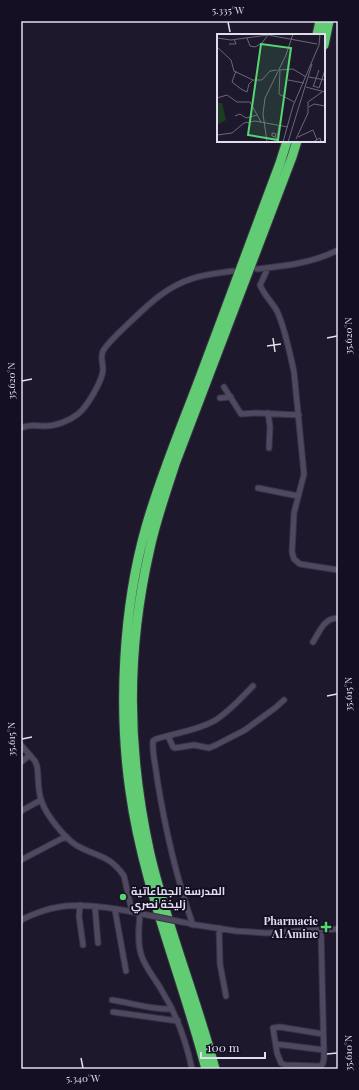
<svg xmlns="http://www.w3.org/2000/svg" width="359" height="1090" viewBox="0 0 359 1090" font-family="'Playfair Display',Cairo,serif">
	<rect width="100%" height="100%" fill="#1e182d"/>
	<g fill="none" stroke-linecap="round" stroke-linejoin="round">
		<!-- minor casing -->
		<g stroke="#393444" stroke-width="7">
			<path id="minor" d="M268,268L260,285C264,295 272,302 277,311C285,328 290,354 294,372L304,474L294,513L292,552L294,559L300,564L338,570
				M257,269C285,266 313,263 338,250
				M224,387L241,414L256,413L299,415
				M220,398L231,397
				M268,413L270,427L269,448
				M21,428C30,424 36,426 45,426C56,426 69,421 78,414C87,407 103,380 103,369C103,363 100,357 103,351C108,342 122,330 130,322C148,305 166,287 191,279C204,274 219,273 233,271
				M258,488L298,496
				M313,642C320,631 324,618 338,618
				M168,736L173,747L175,748L194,745L209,748L216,745L245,730L275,708L284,700
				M21,745L35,761L37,766C39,778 37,791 42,802C46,815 65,838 76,845C96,857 109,854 124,876L132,912
				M21,762L30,755
				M21,811L41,800
				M21,860L61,839L67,837
				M80,905L79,916L83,945
				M95,907L98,943
				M115,910L126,971
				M140,914C139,926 137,941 141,954C145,968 155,978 162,991C177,1015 186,1041 192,1069
				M21,920C33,914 46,909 59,907C82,903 119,909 142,914
				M190,924L236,931L267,933L338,929
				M193,925C176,877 165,828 157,778C156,767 152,753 153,741L156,739C175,733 196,731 214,721C229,712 241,698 253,686
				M219,928L220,964L226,996
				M321,931L324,1058L323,1063L321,1066H317L285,1065L281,1063L277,1053L273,1028L280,1027L323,1034
				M112,1000C132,1003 152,1010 172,1009
				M113,1012L178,1021
				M276,1044L324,1050"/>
		</g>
		<!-- motorway casing -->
		<g stroke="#393444" stroke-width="11">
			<path id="motorway" d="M317,35L320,21
				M324,45L329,21
				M206,1069C182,976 143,886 130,791C118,708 123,608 146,527C161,474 183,423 202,372C228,302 254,233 280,163L287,141
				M215,1069C196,997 167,927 150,854C127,750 126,652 150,548C156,520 166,492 175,464L292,157L297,141"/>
		</g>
		<!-- minor -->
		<use href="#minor" stroke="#4f4861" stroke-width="5"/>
		<!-- motorway -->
		<use href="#motorway" stroke="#62cc75" stroke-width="9"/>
		<!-- minor-bridge casing -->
		<g stroke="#393444" stroke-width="7" stroke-linecap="butt">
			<path id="minor-bridge" d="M142,914L187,923"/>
		</g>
		<!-- minor-bridge -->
		<use href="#minor-bridge" stroke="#4f4861" stroke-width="5"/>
	</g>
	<!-- ticks -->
	<path fill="none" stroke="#e1ddec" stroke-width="1.5" d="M228,22L230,32M273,338L275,352M327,338L337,336M267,346L281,344M22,381L32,379M327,696L337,694M22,739L32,737M327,1054L337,1053M81,1058L83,1068"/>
	<!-- markers -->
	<g fill="#57d570" stroke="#150f23" stroke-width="1.5">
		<circle cx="123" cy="897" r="4"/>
		<path d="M324 921h4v4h4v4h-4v4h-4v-4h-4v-4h4z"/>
	</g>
	<g text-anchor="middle" stroke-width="4" stroke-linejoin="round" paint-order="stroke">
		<!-- poi labels -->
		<g font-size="11" font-weight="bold" fill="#e1ddec" stroke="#150f23" text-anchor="start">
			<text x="131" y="895">المدرسة الجماعاتية<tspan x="131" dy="13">زليخة نصري</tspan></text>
			<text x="318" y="925" text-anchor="end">Pharmacie<tspan x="318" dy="13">Al Amine</tspan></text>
		</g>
	</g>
	<!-- overview -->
	<g transform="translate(217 34)">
		<rect width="108" height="108" fill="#1e182d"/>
		<path d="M0,69H5L9,86L0,91Z" fill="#1d3c22"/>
		<path fill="none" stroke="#6c6779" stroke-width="1" d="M0,4L14,6L51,1L100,10M30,4L33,12L38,13L45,9L51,1M12,10H19L17,5M0,13L14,26L17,37L36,46H45L53,37L60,36M62,36L76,35L89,43M63,36L62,60L77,68M19,37L15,48L24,55L30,58L32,50L36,46M92,43L108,46M71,46L87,49M97,52L102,54L108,36M89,53L108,58M96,53L102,36M0,64L10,61L20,68H33L44,88M92,73L97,70L108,72M18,82L23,80L29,84L40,81M55,99L59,100L58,103L55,102ZM0,101L15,99L27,89L38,87L71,93M58,103L60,104L62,92M81,103L96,96L100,106M79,105L91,79V68L105,58M50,108L46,80L48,64L69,21L76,0M66,108L76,72L102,11L103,0M71,108L95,30M96,108L103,104L104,108"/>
		<path fill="#57d570" fill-opacity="0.15" stroke="#57d570" stroke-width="2" d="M44,10L74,14L61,106L31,101Z"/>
		<rect width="108" height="108" fill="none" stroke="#e1ddec" stroke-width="2"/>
	</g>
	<!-- border -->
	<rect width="359" height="1090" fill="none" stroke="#150f23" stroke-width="44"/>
	<!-- scale -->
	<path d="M201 1052v6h64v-6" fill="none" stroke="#e1ddec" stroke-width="2"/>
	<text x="207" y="1052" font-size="12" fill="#e1ddec" stroke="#150f23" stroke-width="3" paint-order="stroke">100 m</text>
	<rect x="22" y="22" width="315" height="1046" fill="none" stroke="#e1ddec" stroke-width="1.5"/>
	<g font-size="10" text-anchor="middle" fill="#e1ddec">
		<text x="228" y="14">5.335°W</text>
		<text transform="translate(348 336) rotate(-90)" y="4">35.620°N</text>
		<text transform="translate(11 381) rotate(-90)" y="4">35.620°N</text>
		<text transform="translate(348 694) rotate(-90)" y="4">35.615°N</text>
		<text transform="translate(11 739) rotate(-90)" y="4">35.615°N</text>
		<text transform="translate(348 1053) rotate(-90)" y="4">35.610°N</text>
		<text x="83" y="1082">5.340°W</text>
	</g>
</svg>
